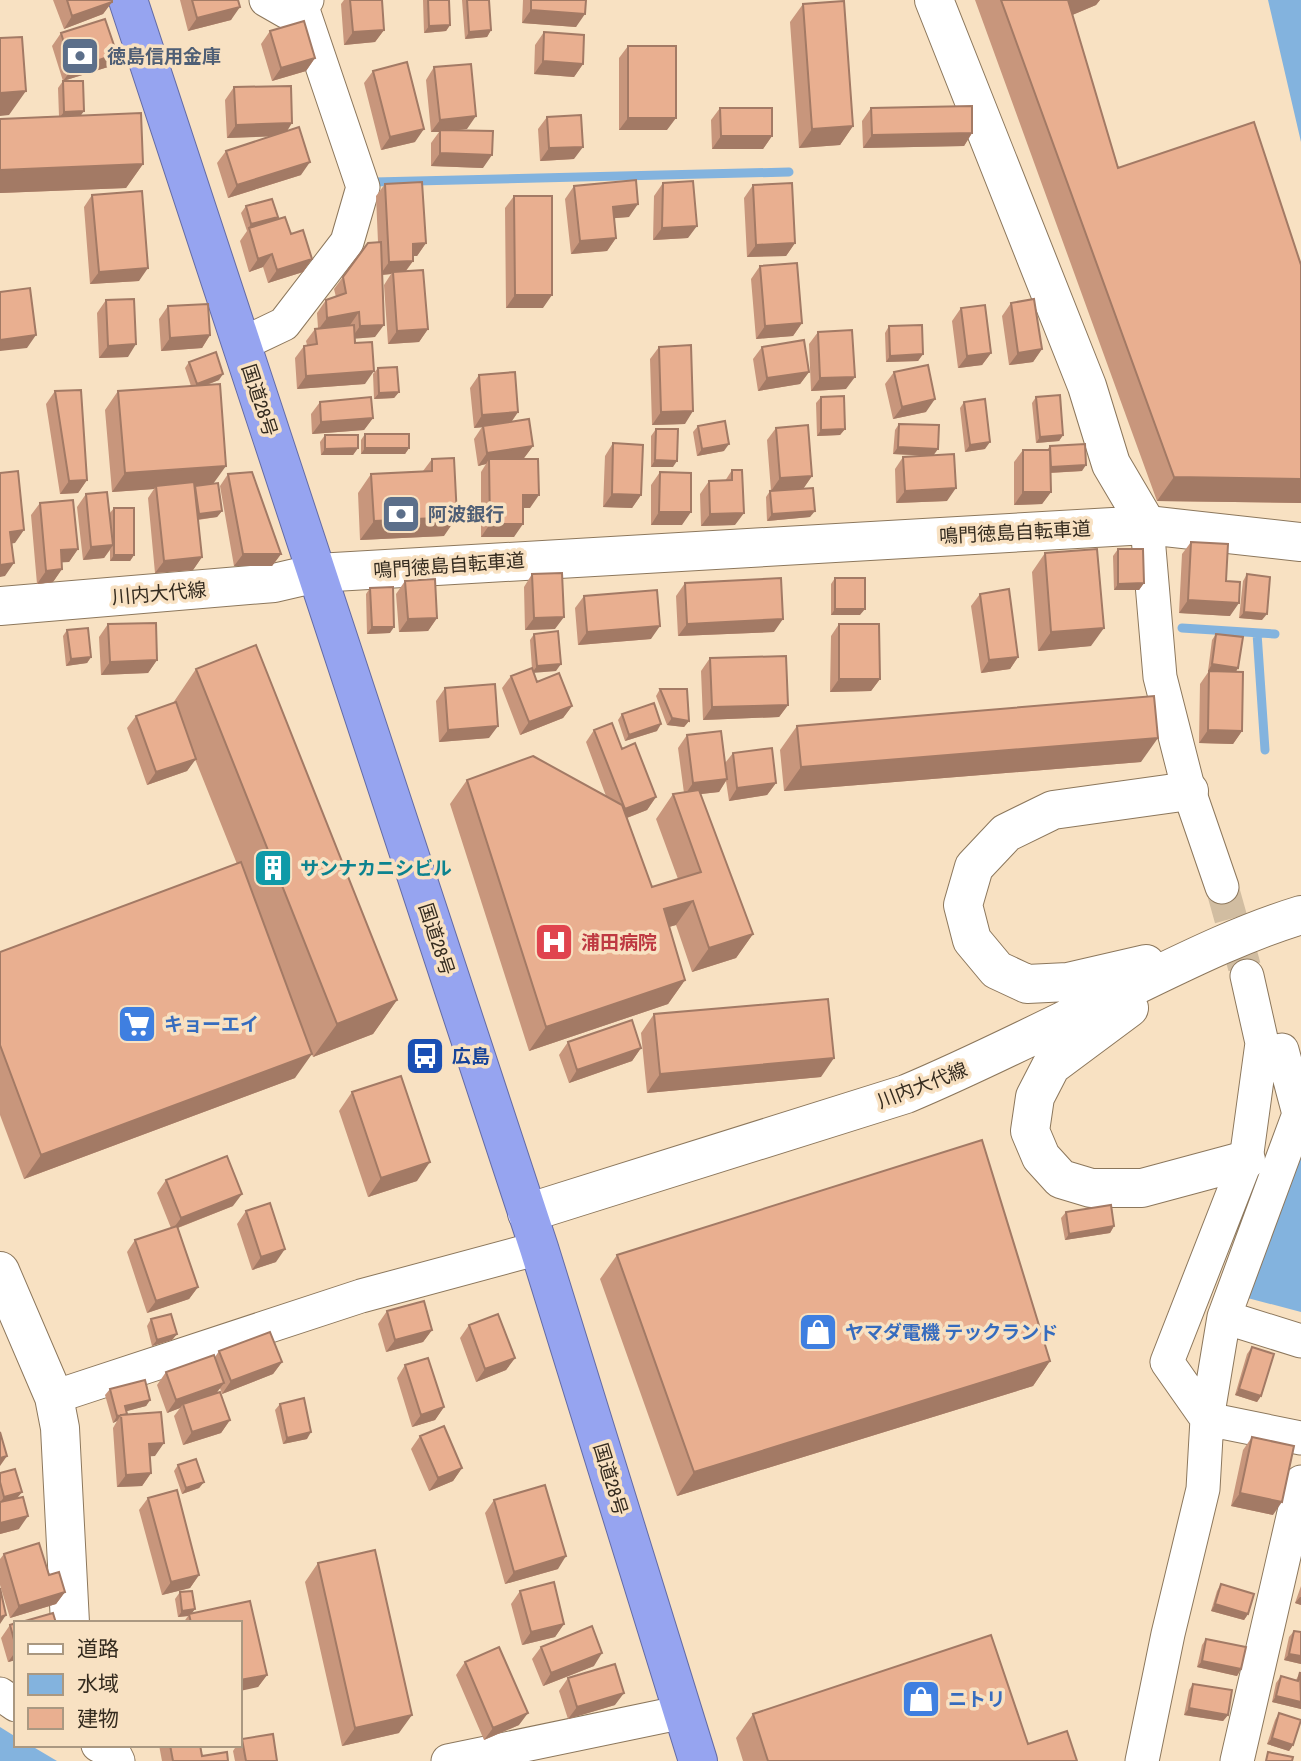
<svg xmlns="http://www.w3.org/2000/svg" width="1301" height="1761" viewBox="0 0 1301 1761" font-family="'Archivo Narrow','Noto Sans JP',sans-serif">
	<rect width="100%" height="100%" fill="#f8e1c2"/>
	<!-- water -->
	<path fill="#83b3de" d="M1268,0H1301V142Z
		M1301,1156V1312L1240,1296Z
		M0,1727L16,1737V1745H30L57,1761H0Z"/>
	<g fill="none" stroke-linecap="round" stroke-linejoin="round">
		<!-- stream -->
		<path stroke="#83b3de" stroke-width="9" d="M374,182L789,172
			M1182,628L1275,634
			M1257,633L1265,750"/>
		<!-- minor-tunnel -->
		<path stroke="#d1bda1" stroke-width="33" stroke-dasharray="33 17" stroke-linecap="butt" d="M1222,887L1247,976"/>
		<!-- minor casing -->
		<g stroke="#8c775c" stroke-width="35">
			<path id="minor" d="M266,0L287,12L307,0
				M242,344L284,324L347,242L363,187L301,4
				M1147,525L1160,677L1189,791L1222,887
				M1247,976L1262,1043L1246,1160L1167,1362L1207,1419L1301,1438
				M1224,1317L1299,1114L1282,1050
				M54,1397L361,1296L539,1248
				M0,1694L16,1705
				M98,1745L114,1753L118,1761
				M448,1761L683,1712
				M1142,1761L1168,1634L1203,1489L1207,1419L1224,1317L1301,1341
				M1237,1761L1301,1482"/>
		</g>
		<!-- tertiary casing -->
		<g stroke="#8c775c" stroke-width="40">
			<path id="tertiary" d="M1147,525L1301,542
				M0,1271L54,1397L60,1428L70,1623"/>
		</g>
		<!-- secondary casing -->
		<g stroke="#8c775c" stroke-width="40">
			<path id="secondary" d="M0,606L274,583L317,573L1147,525L1111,464L1087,386L934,0
				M1146,964L1068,982L1027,984L997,970L972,940L963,905L974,867L1006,833L1053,810L1189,791
				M1129,1008L1051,1066L1035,1097L1030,1131L1041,1157L1061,1179L1091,1188H1142L1246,1160
				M527,1213L906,1094C980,1063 1052,1026 1124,991C1182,963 1239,934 1301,915"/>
		</g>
		<!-- trunk casing -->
		<g stroke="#636ba5" stroke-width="40">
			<path id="trunk" d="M128,0L539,1248L698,1761"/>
		</g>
		<!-- minor -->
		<use href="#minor" stroke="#fff" stroke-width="33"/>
		<!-- tertiary -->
		<use href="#tertiary" stroke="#fff" stroke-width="38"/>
		<!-- secondary -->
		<use href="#secondary" stroke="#fff" stroke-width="38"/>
		<!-- trunk -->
		<use href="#trunk" stroke="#96a4f0" stroke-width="38"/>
	</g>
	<!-- wall -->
	<path fill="#c8967c" d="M53,0H112V2L103,14L64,29Z
		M180,0H238L231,20L188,31Z
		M344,0H382L384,30L375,42L344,45L341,4Z
		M423,0H449L450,25L446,31L424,33Z
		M462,0H489L491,30L487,37L465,39Z
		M523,0H586L576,27L522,23Z
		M975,0H1100L1096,5L1072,15L1118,168L1301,265V503L1157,501Z
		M803,4L853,126L840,145L799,148L790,22Z
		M270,31L315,58L306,71L272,81L261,44Z
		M544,32L583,64L574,77L534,74L535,45Z
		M61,33L108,67L63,81L52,46Z
		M628,46L667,130H619V58Z
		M434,67L467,129L453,130L483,168L431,166V143L439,132H431L426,80Z
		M373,71L415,142L381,150L364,83Z
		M63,81L81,115L143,164L126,188L0,193V119L59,116L58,88Z
		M234,87L287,131L301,175L228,198L217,163L226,151L270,136L227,138L225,100Z
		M720,108L772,136L763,149H712L711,120Z
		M871,108L972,133L964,146L863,148L862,121Z
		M547,117L574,159L540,161L538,129Z
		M663,183L688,238L653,240L654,196Z
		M385,184L426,243L417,256H413V261L406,271L428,329L419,342L388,344L384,285L391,274L382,275L375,337L355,338L365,384L297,389L295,358L304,346L307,345L306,341L315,329L318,328L317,313L326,300L336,297L334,289L368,243L378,242L376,196Z
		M753,185L795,243L786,256L747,257L744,198Z
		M574,186L629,217L614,218L616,238L607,251L571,254L565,199Z
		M92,195L139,281L90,284L84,207Z
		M514,196L543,308H506L505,208Z
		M246,206L278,217L275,220L291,234L312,259L303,272L268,283L263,267L249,272L240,241L247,231L241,213Z
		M760,266L802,323L793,336L756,339L751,279Z
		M106,300L128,357L99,358L97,313Z
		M1011,303L1042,349L1033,362L1009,365L1002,316Z
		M168,306L210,335L202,348L161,351L159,319Z
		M961,308L991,353L982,365L958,368L952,321Z
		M889,326L923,354L918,361L886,362L885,333Z
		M818,332L846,389L811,391L809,344Z
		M659,347L685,424L652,425L650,359Z
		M762,347L809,372L800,384L758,391L753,359Z
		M189,362L219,380L207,385L213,483L222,511L217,517L198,520L202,557L193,570L155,573L148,498L154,489L112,492L105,410L118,391L191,386L185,368Z
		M378,368L399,392L394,398L374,399L373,374Z
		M894,372L926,412L893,419L885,384Z
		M479,375L518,412L512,421L533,446L524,458L530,508H523L514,537H481V472L486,464L478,466L474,439L482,427L474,428L470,388Z
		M55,391L87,480L78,493L60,494L46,404Z
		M821,397L845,429L840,435L817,436L816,403Z
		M1036,397L1063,435L1059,441L1036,443L1032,403Z
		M320,402L373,418L364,430L312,434L311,414Z
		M964,402L985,449L965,452L960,408Z
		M899,424L934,455L947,501L896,503L895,469L903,457L930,456L893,454L895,430Z
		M698,426L724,451L697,456L693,432Z
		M776,428L812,476L803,489L771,491L767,440Z
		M656,429L673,467H651V436Z
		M365,434L409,448L405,454H361V440Z
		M325,435L358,448L353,455H321L320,442Z
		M613,443L641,495L632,508L603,507L605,456Z
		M1050,446L1082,471L1050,473L1051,492L1042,504L1014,505V462L1023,450H1047Z
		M432,459L444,536L360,540L358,493L371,474L423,471Z
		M732,470L735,525L701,526L700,494L709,481H725Z
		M660,472L682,525H651V485Z
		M228,474L281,554L272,566H234L220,486Z
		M770,491L810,517L767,521L766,497Z
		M86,494L109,514L114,508L134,555L130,561H110V550L104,558L83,560L77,507Z
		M40,503L78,549L69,562H62V569L53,582L37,584L31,515Z
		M1191,542L1226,581L1230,616L1179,613L1182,554Z
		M1118,549L1144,583L1139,590H1114L1113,556Z
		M1045,553L1091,646L1038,651L1032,572Z
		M532,574L555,629L525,630L524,587Z
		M1247,574L1262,620L1239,618L1243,581Z
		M835,578L860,615H831V584Z
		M405,581L437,618L428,631L399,632L396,594Z
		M685,583L774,632L678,636L676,596Z
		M370,588L390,633L367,634L366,594Z
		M980,594L1018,657L1010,669L981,673L971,606Z
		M584,596L651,639L578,645L575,608Z
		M108,624L157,660L148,673L101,675L99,637Z
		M839,624L880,679L871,691L830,692L831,636Z
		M67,630L91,657L87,663L66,666L63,636Z
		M534,634L556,671L533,672L537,682L572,706L563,718L520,735L502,688L511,676L532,669L530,640Z
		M1216,634L1238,668L1236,672L1242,731L1233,744L1199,743L1200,684L1209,671H1211H1208L1212,640Z
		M710,658L788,705L779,717L703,720L701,671Z
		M196,669L397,1000L373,1034L313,1057L303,1031L295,1078L24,1179L0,1115V952L237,864L195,759L187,771L147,785L127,728L136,716L173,703Z
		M445,688L489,738L439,742L436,701Z
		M660,689L689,721L684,727L667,725L656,696Z
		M622,714L657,731L625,741L618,720Z
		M797,726L1141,762L784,791L780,750Z
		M594,730L622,749L656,797L647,810L627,818L652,887L678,879L656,819L673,794L684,793L678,748L687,735L725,763L733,753L776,783L767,795L729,801L726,781L719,792L700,794L753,934L736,958L692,972L676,925L669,927L685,980L668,1004L529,1051L450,804L467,780L606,796L586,742Z
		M654,1014L821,1077L647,1093L641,1033Z
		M568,1042L641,1048L632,1061L569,1083L559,1055Z
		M352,1092L417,1181L368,1197L339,1111Z
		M166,1180L233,1206L178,1228L198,1287L189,1299L147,1313L127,1252L135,1240L171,1228L157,1193Z
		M246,1211L276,1262L252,1270L237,1224Z
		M1066,1212L1114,1226L1110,1233L1065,1240L1061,1218Z
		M617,1255L1050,1361L1033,1386L677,1496L600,1279Z
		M387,1311L432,1330L423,1342L386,1352L378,1324Z
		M151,1319L177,1334L172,1340L152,1346L147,1326Z
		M469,1325L515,1358L506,1370L476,1382L460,1338Z
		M1252,1347L1261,1396L1257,1402L1235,1395L1247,1354Z
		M219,1351L282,1362L273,1374L222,1394L220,1388L216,1393L230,1420L221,1433L183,1445L174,1416L180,1408L167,1413L157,1385L166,1372L215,1357Z
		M405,1365L444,1407L435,1420L412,1427L397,1378Z
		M110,1389L150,1400L146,1406L126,1411V1415L155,1456H150L151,1473L142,1486L117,1487L113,1428L117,1421L113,1423L105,1395Z
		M280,1404L307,1439L283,1444L275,1410Z
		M420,1436L462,1468L453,1481L429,1491L411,1449Z
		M1252,1437L1273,1515L1231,1506L1243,1450Z
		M178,1465L204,1482L199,1488L182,1494L174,1471Z
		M0,1473L22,1492L17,1498L19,1529L0,1534Z
		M148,1498L199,1575L190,1588L162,1595L139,1510Z
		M494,1500L558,1569L505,1584L485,1513Z
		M4,1554L49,1575L65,1592L56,1604L10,1618L0,1585V1559Z
		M318,1563L399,1733L342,1746L305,1582Z
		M1221,1584L1248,1614L1244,1620L1211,1611L1217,1591Z
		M1301,1586V1605L1295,1603Z
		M520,1591L564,1624L555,1637L522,1645L511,1604Z
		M180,1592L192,1614L250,1601L267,1675L258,1687L240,1623H183L188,1616L178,1617L175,1599Z
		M16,1623V1660L8,1662L1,1638L10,1625Z
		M1294,1631L1301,1632V1664L1284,1660L1289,1637Z
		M1206,1639L1241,1669L1237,1676L1197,1667L1202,1645Z
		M541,1647L594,1666L543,1686L532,1659Z
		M465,1662L519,1725L484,1740L456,1675Z
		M1300,1672L1301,1709L1272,1702L1276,1683L1281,1676L1296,1680Z
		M568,1678L615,1705L568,1719L559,1691Z
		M1193,1684L1228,1715L1223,1721L1184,1715L1189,1690Z
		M1279,1713L1293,1745L1289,1751L1267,1744L1275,1720Z
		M753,1714L1028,1744L1077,1761H743L736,1738Z
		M242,1739L277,1761H235L233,1751L237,1745H240V1741Z
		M159,1745H200L202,1756L228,1761H162Z"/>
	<!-- shaded-wall -->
	<path fill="#a37a65" d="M1068,0H1100L1096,5L1051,24Z
		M112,2L103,14L64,29L72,16Z
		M240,7L231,20L188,31L197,18Z
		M531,10L585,14L576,27L522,23Z
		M450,25L446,31L424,33L429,26Z
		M384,30L375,42L344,45L353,32Z
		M491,30L487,37L465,39L469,32Z
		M117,54L108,67L63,81L72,69Z
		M315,58L306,71L272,81L281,68Z
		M543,61L583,64L574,77L534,74Z
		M26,91L9,115L0,116V93Z
		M84,111L79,118H59L64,112Z
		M476,116L467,129L440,132V130L439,132H431L440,120Z
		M628,118H676L667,130H619Z
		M292,123L284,136L227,138L236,125Z
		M853,126L840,145L799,148L812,129Z
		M424,129L415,142L381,150L390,137Z
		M972,133L964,146L863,148L872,135Z
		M721,136H772L763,149H712Z
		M583,147L574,159L540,161L549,148Z
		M440,153L492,155L483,168L431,166Z
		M310,162L301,175L228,198L237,185Z
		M143,164L126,188L0,193V170Z
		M638,204L629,217L604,219L613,207Z
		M278,217L273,223L249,228L247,231L251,224Z
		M697,226L688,238L653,240L662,228Z
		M616,238L607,251L571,254L580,241Z
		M426,243L417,256H404L413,244Z
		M795,243L786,256L747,257L756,245Z
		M272,254L263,267L249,272L258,259Z
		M312,259L303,272L268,283L277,270Z
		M413,261L404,273L393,272L391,274L380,275L389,262Z
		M148,268L139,281L90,284L99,272Z
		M515,295H552L543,308H506Z
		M359,312L350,325L318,330L327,318Z
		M802,323L793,336L756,339L765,326Z
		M384,325L375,337L351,339L360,326Z
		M428,329L419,342L388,344L397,331Z
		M36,335L27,348L0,351V340Z
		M210,335L202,348L161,351L170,338Z
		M136,344L128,357L99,358L108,346Z
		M1042,349L1033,362L1009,365L1018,353Z
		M991,353L982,365L958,368L967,356Z
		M923,354L918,361L886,362L890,356Z
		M374,371L365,384L297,389L306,376Z
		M809,372L800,384L758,391L767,378Z
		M223,374L219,380L192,390L197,384Z
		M855,377L846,389L811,391L820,378Z
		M399,392L394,398L374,399L379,393Z
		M935,399L926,412L893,419L902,407Z
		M693,411L685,424L652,425L661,412Z
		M518,412L509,425L474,428L482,415Z
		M373,418L364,430L312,434L321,422Z
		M845,429L840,435L817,436L821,430Z
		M1063,435L1059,441L1036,443L1040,437Z
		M990,442L985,449L965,452L970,445Z
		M729,444L724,451L697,456L702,449Z
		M533,446L524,458L489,459L486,464L478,466L487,453Z
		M898,447L938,449L933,456L893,454Z
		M358,448L353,455H321L325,449Z
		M365,448H409L405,454H361Z
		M655,460L677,461L673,467H651Z
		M1086,465L1082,471L1046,473L1051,467Z
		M226,466L213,484L157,489L156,486L154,489L112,492L125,473Z
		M812,476L803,489L771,491L780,478Z
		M1174,477L1301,479V503L1157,501Z
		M87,480L78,493L60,494L69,481Z
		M956,488L947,501L896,503L905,491Z
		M1023,492H1051L1042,504L1014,505Z
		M612,494L641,495L632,508L603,507Z
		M523,495H539L530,508H514Z
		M222,511L217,517L194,520L199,514Z
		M815,511L810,517L767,521L772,514Z
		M659,512H691L682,525H651Z
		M744,513L735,525L701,526L710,514Z
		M457,517L444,536L360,540L374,521Z
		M490,524H523L514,537H481Z
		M24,530L15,543L2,545L10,532Z
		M113,545L104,558L83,560L91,547Z
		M78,549L69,562L52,563L61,550Z
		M243,554H281L272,566H234Z
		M114,555H134L130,561H110Z
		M202,557L193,570L155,573L164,561Z
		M14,563L5,576L0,577V565Z
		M62,569L53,582L37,584L46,571Z
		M1144,583L1139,590H1114L1118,584Z
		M1188,600L1239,603L1230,616L1179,613Z
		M835,609H865L860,615H831Z
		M1244,612L1267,614L1262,620L1239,618Z
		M564,617L555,629L525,630L534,618Z
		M437,618L428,631L399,632L408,619Z
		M783,619L774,632L678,636L687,624Z
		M660,626L651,639L578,645L587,632Z
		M372,627H394L390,633L367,634Z
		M1104,628L1091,646L1038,651L1051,632Z
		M91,657L87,663L66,666L71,659Z
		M1018,657L1010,669L981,673L989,660Z
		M157,660L148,673L101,675L110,662Z
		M561,664L556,671L532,673L537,666Z
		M1212,664L1238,668L1234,674L1208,671Z
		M839,679H880L871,691L830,692Z
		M788,705L779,717L703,720L712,707Z
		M572,706L563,718L520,735L529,722Z
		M672,718L689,721L684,727L667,725Z
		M661,724L657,731L625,741L629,735Z
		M498,726L489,738L439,742L448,730Z
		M1208,730L1242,731L1233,744L1199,743Z
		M1158,738L1141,762L784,791L801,767Z
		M196,759L187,771L147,785L156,772Z
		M727,779L719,792L684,796L693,783Z
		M776,783L767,795L729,801L737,788Z
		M656,797L647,810L616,822L625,809Z
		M693,901L676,925L647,933L664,909Z
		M753,934L736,958L692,972L709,948Z
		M685,980L668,1004L529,1051L546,1027Z
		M397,1000L373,1034L313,1057L337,1024Z
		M641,1048L632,1061L569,1083L577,1070Z
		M312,1054L295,1078L24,1179L41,1155Z
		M834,1058L821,1077L647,1093L660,1074Z
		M430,1162L417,1181L368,1197L381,1178Z
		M242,1194L233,1206L172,1230L181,1218Z
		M1114,1226L1110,1233L1065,1240L1069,1234Z
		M285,1249L276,1262L252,1270L261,1257Z
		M198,1287L189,1299L147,1313L156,1301Z
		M432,1330L423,1342L386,1352L395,1340Z
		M177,1334L172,1340L152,1346L157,1340Z
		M515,1358L506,1370L476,1382L485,1369Z
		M1050,1361L1033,1386L677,1496L694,1472Z
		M282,1362L273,1374L222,1394L231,1381Z
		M224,1383L215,1395L183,1404L180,1408L167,1413L176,1400Z
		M1239,1389L1261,1396L1257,1402L1235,1395Z
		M150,1400L146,1406L120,1413L125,1406Z
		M444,1407L435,1420L412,1427L421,1415Z
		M121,1415L117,1421L113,1423L117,1416Z
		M230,1420L221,1433L183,1445L192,1432Z
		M311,1432L307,1439L283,1444L287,1438Z
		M164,1443L155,1456L140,1457L149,1444Z
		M7,1456L0,1466V1458Z
		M462,1468L453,1481L429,1491L438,1478Z
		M151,1473L142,1486L117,1487L126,1475Z
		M204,1482L199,1488L182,1494L186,1488Z
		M22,1492L17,1498L0,1503L4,1497Z
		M1240,1493L1282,1502L1273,1515L1231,1506Z
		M28,1516L19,1529L0,1534V1523Z
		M566,1556L558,1569L505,1584L514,1572Z
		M199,1575L190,1588L162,1595L171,1582Z
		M65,1592L56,1604L10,1618L19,1606Z
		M1300,1597H1301V1605L1295,1603Z
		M1215,1604L1248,1614L1244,1620L1211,1611Z
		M195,1609L190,1616L189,1614L188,1616L178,1617L182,1611Z
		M6,1615L0,1624V1617Z
		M564,1624L555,1637L522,1645L531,1632Z
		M16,1651V1660L8,1662Z
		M602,1653L594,1666L543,1686L551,1673Z
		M1289,1654L1301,1656V1664L1284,1660Z
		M1202,1661L1241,1669L1237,1676L1197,1667Z
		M267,1675L258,1687L240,1691V1680Z
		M624,1693L615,1705L568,1719L577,1707Z
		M1276,1696L1301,1702V1709L1272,1702Z
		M1189,1708L1228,1715L1223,1721L1184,1715Z
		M528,1713L519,1725L484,1740L493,1728Z
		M412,1715L399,1733L342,1746L355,1728Z
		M1272,1738L1293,1745L1289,1751L1267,1744Z"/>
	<!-- building -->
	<path fill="#e9af90" stroke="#a37a65" stroke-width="2" d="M67,0H112V2L72,16Z
		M192,0H238L240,7L197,18Z
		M350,0H382L384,30L353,32Z
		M428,0H449L450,25L429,26Z
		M467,0H489L491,30L469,32Z
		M531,0H586L585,14L531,10Z
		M1001,0H1068L1118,168L1254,122L1301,265V479L1174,477Z
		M844,1L853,126L812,129L803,4Z
		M105,19L117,54L72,69L61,33Z
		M304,21L315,58L281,68L270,31Z
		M544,32L584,35L583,64L543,61Z
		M22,37L26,91L0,93V38Z
		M628,46H676V118H628Z
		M407,62L424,129L390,137L373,71Z
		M471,64L476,116L440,120L434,67Z
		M63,81H83L84,111L64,112Z
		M291,86L292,123L236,125L234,87Z
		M972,106V133L872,135L871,108Z
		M720,108H772V136H721Z
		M141,113L143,164L0,170V119Z
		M581,115L583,147L549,148L547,117Z
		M299,127L310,162L237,185L226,151Z
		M440,130L493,131L492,155L440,153Z
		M636,180L638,204L613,207L616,238L580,241L574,186Z
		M693,181L697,226L662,228L663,183Z
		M422,182L426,243L413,244V261L389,262L385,184Z
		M792,183L795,243L756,245L753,185Z
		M142,191L148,268L99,272L92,195Z
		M514,196H552V295H515Z
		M272,199L278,217L251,224L246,206Z
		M285,217L291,234L303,230L312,259L277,270L272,254L258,259L249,228Z
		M381,242L384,325L360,326L359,312L327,318L326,300L346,293L343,277L368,243Z
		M797,263L802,323L765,326L760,266Z
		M423,270L428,329L397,331L393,272Z
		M30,288L36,335L0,340V292Z
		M134,299L136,344L108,346L106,300Z
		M1034,299L1042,349L1018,353L1011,303Z
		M208,304L210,335L170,338L168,306Z
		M985,305L991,353L967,356L961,308Z
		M354,325L355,343L372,342L374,371L306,376L304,346L317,344L315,329Z
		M922,325L923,354L890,356L889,326Z
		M852,330L855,377L820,378L818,332Z
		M804,340L809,372L767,378L762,347Z
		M691,345L693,411L661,412L659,347Z
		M216,352L223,374L197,384L189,362Z
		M928,365L935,399L902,407L894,372Z
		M397,367L399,392L379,393L378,368Z
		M515,372L518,412L482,415L479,375Z
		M220,384L226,466L125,473L118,391Z
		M81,390L87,480L69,481L55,391Z
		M1060,395L1063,435L1040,437L1036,397Z
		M844,396L845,429L821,430V397Z
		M371,397L373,418L321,422L320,402Z
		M985,399L990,442L970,445L964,402Z
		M529,419L533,446L487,453L483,426Z
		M725,421L729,444L702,449L698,426Z
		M899,424L939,425L938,449L898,447Z
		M808,425L812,476L780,478L776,428Z
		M656,429H678L677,461L655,460Z
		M365,434H409V448H365Z
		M325,435H358V448L325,449Z
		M613,443L643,445L641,495L612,494Z
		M1085,444L1086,465L1051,467L1050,446Z
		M1023,450H1050L1051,492H1023Z
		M954,454L956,488L905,491L903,457Z
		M454,458L457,517L374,521L371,474L432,471V459Z
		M489,459H538L539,495H523V524H490Z
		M732,470H742L744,513L710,514L709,481L732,480Z
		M18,471L24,530L10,532L14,563L0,565V473Z
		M252,472L281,554H243L228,474Z
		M660,472L691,473V512H659Z
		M194,482L202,557L164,561L156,486Z
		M218,483L222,511L199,514L195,486Z
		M813,488L815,511L772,514L770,491Z
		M107,492L113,545L91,547L86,494Z
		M73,500L78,549L61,550L62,569L46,571L40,503Z
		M114,508H134V555H114Z
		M1191,542L1228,544L1226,581L1240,582L1239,603L1188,600Z
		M1097,549L1104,628L1051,632L1045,553Z
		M1118,549H1143L1144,583L1118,584Z
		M562,573L564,617L534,618L532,574Z
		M1247,574L1270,577L1267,614L1244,612Z
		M781,578L783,619L687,624L685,583Z
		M835,578H865V609H835Z
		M435,579L437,618L408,619L405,581Z
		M393,587L394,627H372L370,588Z
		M1009,589L1018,657L989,660L980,594Z
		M657,590L660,626L587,632L584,596Z
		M156,623L157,660L110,662L108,624Z
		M839,624H879L880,679H839Z
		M88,628L91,657L71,659L67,630Z
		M558,631L561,664L537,666L534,634Z
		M1216,634L1243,637L1238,668L1212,664Z
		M256,645L397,1000L337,1024L196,669Z
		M786,656L788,705L712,707L710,658Z
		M532,668L537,682L559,673L572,706L529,722L511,676Z
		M1209,671L1243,672L1242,731L1208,730Z
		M495,684L498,726L448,730L445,688Z
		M660,689H687L689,721L672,718Z
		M1154,696L1158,738L801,767L797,726Z
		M176,702L196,759L156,772L136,716Z
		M654,703L661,724L629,735L622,714Z
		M612,723L622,749L635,743L656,797L625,809L594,730Z
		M721,731L727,779L693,783L687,735Z
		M772,748L776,783L737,788L733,753Z
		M533,756L622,805L652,887L701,872L673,794L699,790L753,934L709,948L693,901L664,909L685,980L546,1027L467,780Z
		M241,862L312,1054L41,1155L0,1045V952Z
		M828,999L834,1058L660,1074L654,1014Z
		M632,1020L641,1048L577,1070L568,1042Z
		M401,1076L430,1162L381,1178L352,1092Z
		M982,1140L1050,1361L694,1472L617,1255Z
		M227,1156L242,1194L181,1218L166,1180Z
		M270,1203L285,1249L261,1257L246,1211Z
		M1111,1205L1114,1226L1069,1234L1066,1212Z
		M177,1226L198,1287L156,1301L135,1240Z
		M424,1301L432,1330L395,1340L387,1311Z
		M171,1314L177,1334L157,1340L151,1319Z
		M498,1314L515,1358L485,1369L469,1325Z
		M270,1332L282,1362L231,1381L219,1351Z
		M1252,1347L1274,1354L1261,1396L1239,1389Z
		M214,1355L224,1383L176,1400L166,1372Z
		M428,1358L444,1407L421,1415L405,1365Z
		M145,1380L150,1400L125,1406L127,1414L117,1416L110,1389Z
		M220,1392L230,1420L192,1432L183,1404Z
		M304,1398L311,1432L287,1438L280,1404Z
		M161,1412L164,1443L149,1444L151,1473L126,1475L121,1415Z
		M444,1426L462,1468L438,1478L420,1436Z
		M0,1432L7,1456L0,1458Z
		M1252,1437L1294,1446L1282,1502L1240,1493Z
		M196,1459L204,1482L186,1488L178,1465Z
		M15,1469L22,1492L4,1497L0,1482V1473Z
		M545,1485L566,1556L514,1572L494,1500Z
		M177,1490L199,1575L171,1582L148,1498Z
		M23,1497L28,1516L0,1523V1502Z
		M39,1543L49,1575L59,1572L65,1592L19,1606L4,1554Z
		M375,1550L412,1715L355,1728L318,1563Z
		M554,1582L564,1624L531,1632L520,1591Z
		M1221,1584L1254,1594L1248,1614L1215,1604Z
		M0,1588L6,1615L0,1617Z
		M192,1591L195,1609L182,1611L180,1592Z
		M250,1601L267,1675L240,1680V1623H191L189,1614Z
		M53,1613L56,1623H18Z
		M16,1623V1647L10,1625Z
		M592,1626L602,1653L551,1673L541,1647Z
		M1294,1631L1301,1632V1656L1289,1654Z
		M991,1635L1028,1744L1067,1731L1077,1761H768L753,1714Z
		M1206,1639L1246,1647L1241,1669L1202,1661Z
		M499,1647L528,1713L493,1728L465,1662Z
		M615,1664L624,1693L577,1707L568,1678Z
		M1300,1672L1301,1702L1276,1696L1281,1676L1298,1681Z
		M1193,1684L1232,1690L1228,1715L1189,1708Z
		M1279,1713L1301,1720L1293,1745L1272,1738Z
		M273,1734L277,1761H246L242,1739Z
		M170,1745H200L202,1756L227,1752L228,1761H173Z
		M1268,1752L1293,1757L1292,1761H1266Z"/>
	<!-- icons -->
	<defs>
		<g id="bank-square" transform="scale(2.0125)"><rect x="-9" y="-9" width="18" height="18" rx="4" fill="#5c6f8a" stroke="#f8e1c2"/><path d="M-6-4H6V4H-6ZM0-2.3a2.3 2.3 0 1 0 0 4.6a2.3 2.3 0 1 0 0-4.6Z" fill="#fff"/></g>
		<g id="building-square" transform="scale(2.0125)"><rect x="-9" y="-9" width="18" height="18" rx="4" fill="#0f9aa8" stroke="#f8e1c2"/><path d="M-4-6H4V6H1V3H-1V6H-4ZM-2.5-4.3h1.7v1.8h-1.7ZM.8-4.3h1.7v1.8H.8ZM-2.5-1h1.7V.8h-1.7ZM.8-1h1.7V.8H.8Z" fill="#fff"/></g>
		<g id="hospital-square" transform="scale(2.0125)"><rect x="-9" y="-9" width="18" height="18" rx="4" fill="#e0444e" stroke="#f8e1c2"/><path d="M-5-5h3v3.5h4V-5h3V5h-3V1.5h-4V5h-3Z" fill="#fff"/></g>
		<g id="supermarket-square" transform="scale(2.0125)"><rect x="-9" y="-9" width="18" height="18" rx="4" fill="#3f7fe0" stroke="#f8e1c2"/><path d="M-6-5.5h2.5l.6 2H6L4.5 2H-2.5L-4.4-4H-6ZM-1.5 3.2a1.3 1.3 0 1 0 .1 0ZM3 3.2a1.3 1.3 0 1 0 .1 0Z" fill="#fff"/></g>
		<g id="bus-square" transform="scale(2.0125)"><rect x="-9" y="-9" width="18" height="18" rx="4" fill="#1a4fb4" stroke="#f8e1c2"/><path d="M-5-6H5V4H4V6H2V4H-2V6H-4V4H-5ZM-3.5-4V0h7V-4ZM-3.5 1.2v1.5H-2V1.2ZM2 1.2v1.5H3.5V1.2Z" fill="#fff"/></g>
		<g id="shop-square" transform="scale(2.0125)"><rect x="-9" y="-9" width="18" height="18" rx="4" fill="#3f7fe0" stroke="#f8e1c2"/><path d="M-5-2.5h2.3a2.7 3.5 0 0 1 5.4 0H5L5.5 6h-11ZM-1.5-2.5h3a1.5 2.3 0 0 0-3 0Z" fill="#fff"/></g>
	</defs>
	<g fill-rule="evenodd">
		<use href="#bank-square" x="80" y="56"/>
		<use href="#bank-square" x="401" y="514"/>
		<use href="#building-square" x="273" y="868"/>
		<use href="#hospital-square" x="554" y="942"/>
		<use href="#supermarket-square" x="137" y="1024"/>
		<use href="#bus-square" x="425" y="1056"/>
		<use href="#shop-square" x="818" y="1332"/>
		<use href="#shop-square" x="921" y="1699"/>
	</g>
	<g text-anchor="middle" stroke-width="7" stroke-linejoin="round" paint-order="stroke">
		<!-- service labels -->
		<g font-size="19" font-weight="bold" fill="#4e5e75" stroke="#f8e1c2" text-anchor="start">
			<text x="107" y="63">徳島信用金庫</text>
			<text x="428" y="521">阿波銀行</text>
		</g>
		<!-- street labels -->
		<g font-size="19" fill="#342b1f" stroke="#f8e1c2">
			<text transform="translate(260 400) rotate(72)" y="7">国道28号</text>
			<text transform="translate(1015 532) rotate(-3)" y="7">鳴門徳島自転車道</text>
			<text transform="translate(449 565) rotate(-4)" y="7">鳴門徳島自転車道</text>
			<text transform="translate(159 593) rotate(-5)" y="7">川内大代線</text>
			<text transform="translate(437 939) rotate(72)" y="7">国道28号</text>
			<text transform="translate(922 1085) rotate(-21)" y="7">川内大代線</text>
			<text transform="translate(611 1479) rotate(73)" y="7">国道28号</text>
		</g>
		<!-- culture labels -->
		<g font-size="19" font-weight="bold" fill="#0d838f" stroke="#f8e1c2" text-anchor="start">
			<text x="300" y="875">サンナカニシビル</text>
		</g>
		<!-- health labels -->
		<g font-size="19" font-weight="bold" fill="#be3a42" stroke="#f8e1c2" text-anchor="start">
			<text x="581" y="949">浦田病院</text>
		</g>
		<!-- shop labels -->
		<g font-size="19" font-weight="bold" fill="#366cbe" stroke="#f8e1c2" text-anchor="start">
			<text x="164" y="1031">キョーエイ</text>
			<text x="845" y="1339">ヤマダ電機 テックランド</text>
			<text x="948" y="1706">ニトリ</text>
		</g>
		<!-- transit labels -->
		<g font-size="19" font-weight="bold" fill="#164399" stroke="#f8e1c2" text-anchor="start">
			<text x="452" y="1063">広島</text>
		</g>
	</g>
	<!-- legend -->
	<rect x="14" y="1621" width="228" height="126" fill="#f8e1c2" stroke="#aa9881" stroke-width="2"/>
	<rect x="28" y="1644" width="35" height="10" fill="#ffffff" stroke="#aa9881" stroke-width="2"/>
	<text x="77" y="1656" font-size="21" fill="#342b1f">道路</text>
	<rect x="28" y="1674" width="35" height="21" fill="#83b3de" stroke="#aa9881" stroke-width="2"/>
	<text x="77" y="1691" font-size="21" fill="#342b1f">水域</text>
	<rect x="28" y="1708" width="35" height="21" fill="#e9af90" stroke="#aa9881" stroke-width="2"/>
	<text x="77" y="1726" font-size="21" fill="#342b1f">建物</text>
</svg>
